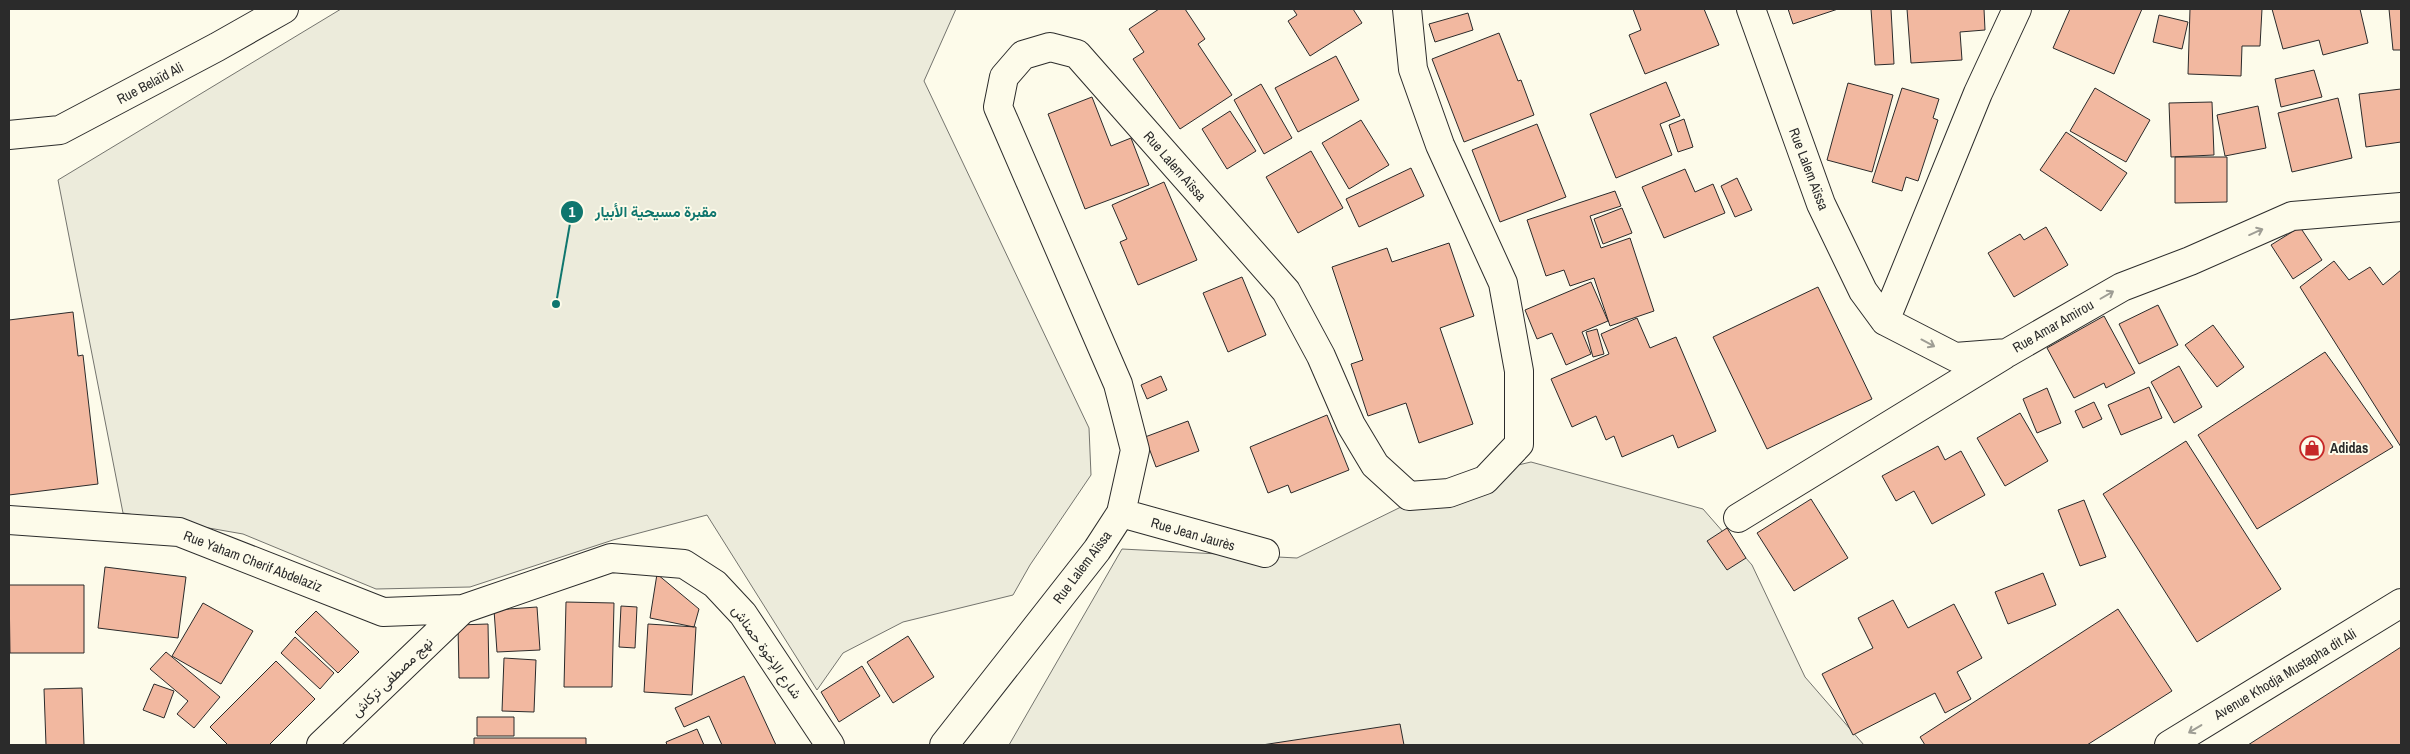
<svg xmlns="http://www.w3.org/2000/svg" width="2410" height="754" viewBox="0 0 2410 754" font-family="'Archivo Narrow',Vazirmatn,sans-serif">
	<rect width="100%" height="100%" fill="#fdfbea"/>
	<!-- green -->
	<path fill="#ecebdb" stroke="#74746e" d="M341,9H956L924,81L1089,428L1091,475L1030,565L1013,595L903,622L843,653L817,690L707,515L613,540L470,587L376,589L243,534L123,513L58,180Z
		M1531,462L1703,509L1752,565L1805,677L1864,745H1009L1122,549L1297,558L1458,479Z"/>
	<!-- building -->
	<path fill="#f2b8a0" stroke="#2b2b2b" d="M1159,9H1185L1205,39L1198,44L1232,95L1180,129L1133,59L1144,52L1129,29Z
		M1293,9H1353L1362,23L1310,56L1288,21L1297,15Z
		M1633,9H1704L1719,45L1645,74L1629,35L1641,30Z
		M1788,9H1838L1793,24Z
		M1871,9H1891L1894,64L1875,65Z
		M1907,9H1984L1985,30L1960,32L1962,60L1911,63Z
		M2070,9H2142L2114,74L2053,48Z
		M2190,9H2262L2260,46H2242L2241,76L2188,74Z
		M2272,9H2360L2368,43L2323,55L2319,40L2283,49Z
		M2389,9H2401V50H2393Z
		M1468,13L1473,30L1435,42L1429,24Z
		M2159,15L2188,22L2182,49L2153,42Z
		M1499,33L1518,81L1521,80L1534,115L1464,142L1432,59Z
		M1336,56L1359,100L1298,132L1275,88Z
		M2314,70L2322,97L2281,107L2275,79Z
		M1666,82L1680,116L1660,124L1672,155L1616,178L1590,114Z
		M1848,83L1893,95L1872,172L1827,160Z
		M1261,84L1292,138L1264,154L1234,100Z
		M1902,88L1939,99L1933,118L1938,120L1918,181L1906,177L1902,191L1872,182Z
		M2095,88L2150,120L2126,162L2070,131Z
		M2401,89V142L2366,147L2359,94Z
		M1092,97L1111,146L1131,138L1149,185L1085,209L1048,114Z
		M2338,98L2352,158L2292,172L2278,113Z
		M2212,102L2214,155L2171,157L2169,103Z
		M2258,106L2266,148L2225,156L2217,115Z
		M1230,111L1256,151L1227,169L1202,129Z
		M1684,119L1693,147L1678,152L1669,125Z
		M1361,120L1389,165L1349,189L1322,143Z
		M1537,124L1566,197L1500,222L1472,150Z
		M2066,132L2127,173L2101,211L2040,170Z
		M1311,151L1343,208L1298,233L1266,177Z
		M2175,157H2227V202L2175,203Z
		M1411,168L1424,196L1359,227L1346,199Z
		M1685,169L1695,192L1713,184L1725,213L1664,238L1642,187Z
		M1737,178L1752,210L1735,217L1721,186Z
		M1164,182L1197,260L1138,285L1120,242L1127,239L1112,205Z
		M1615,191L1621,206L1590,216L1601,248L1630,238L1654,311L1610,326L1594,278L1570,286L1564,270L1546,276L1527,220Z
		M1622,208L1632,233L1603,244L1594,219Z
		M2046,227L2068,265L2014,297L1988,253L2020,234L2024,240Z
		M2300,227L2322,260L2293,279L2271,245Z
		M1449,243L1474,316L1440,328L1473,424L1419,443L1406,403L1368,416L1351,364L1363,360L1332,267L1387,248L1392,262Z
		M2334,261L2349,280L2370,267L2383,285L2401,270V447L2300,287Z
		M1242,277L1266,335L1228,352L1203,293Z
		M1591,282L1608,321L1582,332L1591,354L1566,365L1552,333L1537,339L1525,310Z
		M1818,287L1872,399L1767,449L1713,337Z
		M2158,305L2178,345L2139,364L2119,324Z
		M73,312L78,356L83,355L98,484L9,495V320Z
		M2104,316L2135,373L2106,388L2104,383L2074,398L2047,348Z
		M1637,318L1650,348L1676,337L1716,431L1678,448L1673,435L1622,457L1614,436L1606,440L1596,416L1572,427L1551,379L1609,354L1601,334Z
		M2213,325L2244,367L2217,387L2185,345Z
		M1597,329L1604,354L1593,357L1586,332Z
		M2325,352L2393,447L2257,529L2198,435Z
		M2179,366L2202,407L2174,423L2151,382Z
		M1161,376L1167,390L1147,399L1141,385Z
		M2149,387L2162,418L2121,435L2108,405Z
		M2047,388L2061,423L2037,433L2023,399Z
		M2094,402L2102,419L2083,428L2075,411Z
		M2020,413L2048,461L2005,486L1977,438Z
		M1327,415L1349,470L1291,493L1288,485L1268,493L1250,447Z
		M1188,421L1199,451L1156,467L1145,437Z
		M2186,441L2281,589L2197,642L2103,494Z
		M1938,446L1945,460L1961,451L1985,495L1932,524L1914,491L1896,501L1882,476Z
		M1811,499L1848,558L1794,591L1757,533Z
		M2084,500L2106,557L2080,566L2058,510Z
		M1727,528L1746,558L1727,570L1707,541Z
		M105,567L186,577L178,638L98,628Z
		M2043,573L2056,605L2008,624L1995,592Z
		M657,574L699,609L694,627L650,618Z
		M9,585H84V653H10Z
		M1893,600L1908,628L1954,604L1982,658L1957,672L1971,699L1945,713L1935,693L1853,735L1822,674L1873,648L1858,618Z
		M566,602L614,603L612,687H564Z
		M203,603L253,631L221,684L172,656Z
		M621,606L637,607L635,648L619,647Z
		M537,607L540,650L497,652L494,610Z
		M2118,609L2172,691L2087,745H1925L1920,737Z
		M316,611L359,652L338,673L295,632Z
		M488,624L489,678H459L458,625Z
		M648,624L696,627L692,695L644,692Z
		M908,636L934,677L893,703L867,662Z
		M295,637L334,673L320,689L281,653Z
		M2401,647V745H2248L2381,660Z
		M166,652L220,697L194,728L177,714L188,701L150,669Z
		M504,658L536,660L534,712L502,711Z
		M276,661L315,699L269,745H228L210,727Z
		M862,666L880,696L839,722L821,692Z
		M744,676L776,745H722L709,716L684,727L675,708Z
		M154,684L174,691L164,718L143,710Z
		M82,688L84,745H46L44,689Z
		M477,717H514V736H477Z
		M1400,724L1404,745H1262Z
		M697,729L704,745H667L666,742Z
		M474,738H586V745H474Z"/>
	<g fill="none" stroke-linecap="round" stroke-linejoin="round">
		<!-- minor casing -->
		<g stroke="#2b2b2b" stroke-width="30">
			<path id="minor" d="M1751,9L1821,204L1863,291L1885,321L1955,357L2007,353L2122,287L2190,261L2292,216L2401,207
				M9,135L60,130L217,47L284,9
				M1885,321L1978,93L2017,9
				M1121,513L1265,553
				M1738,518L2004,355
				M9,520L179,532L383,612L463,609L611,558L684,564L715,584L743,614L830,745
				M321,745L463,609
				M944,745L1097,550L1121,513L1135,450L1118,384L998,107L1004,77L1023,55L1050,47L1077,54L1286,291L1321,356L1351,425L1375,465L1409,496L1449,493L1485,480L1519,444V371L1503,283L1440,145L1413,69L1407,9"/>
		</g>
		<!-- major casing -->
		<g stroke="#2b2b2b" stroke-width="30">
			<path id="major" d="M2169,745L2401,603"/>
		</g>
		<!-- minor -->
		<use href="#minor" stroke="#fdfbea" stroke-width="28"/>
		<!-- major -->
		<use href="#major" stroke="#fdfbea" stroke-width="28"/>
	</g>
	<!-- one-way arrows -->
	<defs><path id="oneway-shaft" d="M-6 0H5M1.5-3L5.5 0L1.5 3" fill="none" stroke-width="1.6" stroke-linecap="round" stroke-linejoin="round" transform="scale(1.25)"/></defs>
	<g stroke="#9e9d94">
		<use href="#oneway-shaft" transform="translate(2256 232) rotate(-24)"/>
		<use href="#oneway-shaft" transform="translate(2107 295) rotate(-30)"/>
		<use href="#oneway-shaft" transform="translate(1928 343) rotate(28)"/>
		<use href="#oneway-shaft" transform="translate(2195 729) rotate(149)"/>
	</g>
	<!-- icons -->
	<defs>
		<g id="shop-ring" transform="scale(1.25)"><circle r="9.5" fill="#fdfbea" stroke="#c62828" stroke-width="1.5"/><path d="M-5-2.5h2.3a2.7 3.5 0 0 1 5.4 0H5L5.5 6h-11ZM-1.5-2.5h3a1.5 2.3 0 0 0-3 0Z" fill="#c62828"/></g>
	</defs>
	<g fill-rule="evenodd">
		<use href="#shop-ring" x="2312" y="448"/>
	</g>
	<g text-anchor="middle" stroke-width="4" stroke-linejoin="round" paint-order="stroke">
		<!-- street labels -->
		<g font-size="14" fill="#2b2b2b" stroke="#fdfbea">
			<text transform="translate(150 83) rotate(-28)" y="5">Rue Belaïd Ali</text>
			<text transform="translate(1175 166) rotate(49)" y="5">Rue Lalem Aïssa</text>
			<text transform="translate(1809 169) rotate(69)" y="5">Rue Lalem Aïssa</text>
			<text transform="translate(2053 326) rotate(-30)" y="5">Rue Amar Amirou</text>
			<text transform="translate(1193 534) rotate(16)" y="5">Rue Jean Jaurès</text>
			<text transform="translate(253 561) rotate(21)" y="5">Rue Yaham Cherif Abdelaziz</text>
			<text transform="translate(1082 567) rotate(-53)" y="5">Rue Lalem Aïssa</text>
			<text transform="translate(767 652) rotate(55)" y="5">شارع الإخوة حمناش</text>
			<text transform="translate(2285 674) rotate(-31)" y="5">Avenue Khodja Mustapha dit Ali</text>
			<text transform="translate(392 677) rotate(-44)" y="5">نهج مصطفى تركاش</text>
		</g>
		<!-- poi labels -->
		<g font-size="14" font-weight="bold" fill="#2b2b2b" stroke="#fdfbea" text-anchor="start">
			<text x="2330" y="453">Adidas</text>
		</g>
	</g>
	<!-- callouts -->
	<path fill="none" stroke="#0f766e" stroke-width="2" d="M556 304L572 212"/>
	<g fill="#0f766e" stroke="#fdfbea" stroke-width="2">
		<circle cx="556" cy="304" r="5"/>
		<circle cx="572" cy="212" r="12"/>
	</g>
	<g font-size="15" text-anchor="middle" font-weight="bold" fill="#fff">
		<text x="572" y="217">1</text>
	</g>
	<g font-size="15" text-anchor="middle" font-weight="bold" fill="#0f766e" stroke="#fdfbea" stroke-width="4" stroke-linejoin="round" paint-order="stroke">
		<text x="656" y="217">مقبرة مسيحية الأبيار</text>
	</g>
	<!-- border -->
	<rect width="2410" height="754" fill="none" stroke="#2b2b2b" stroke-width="20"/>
</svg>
